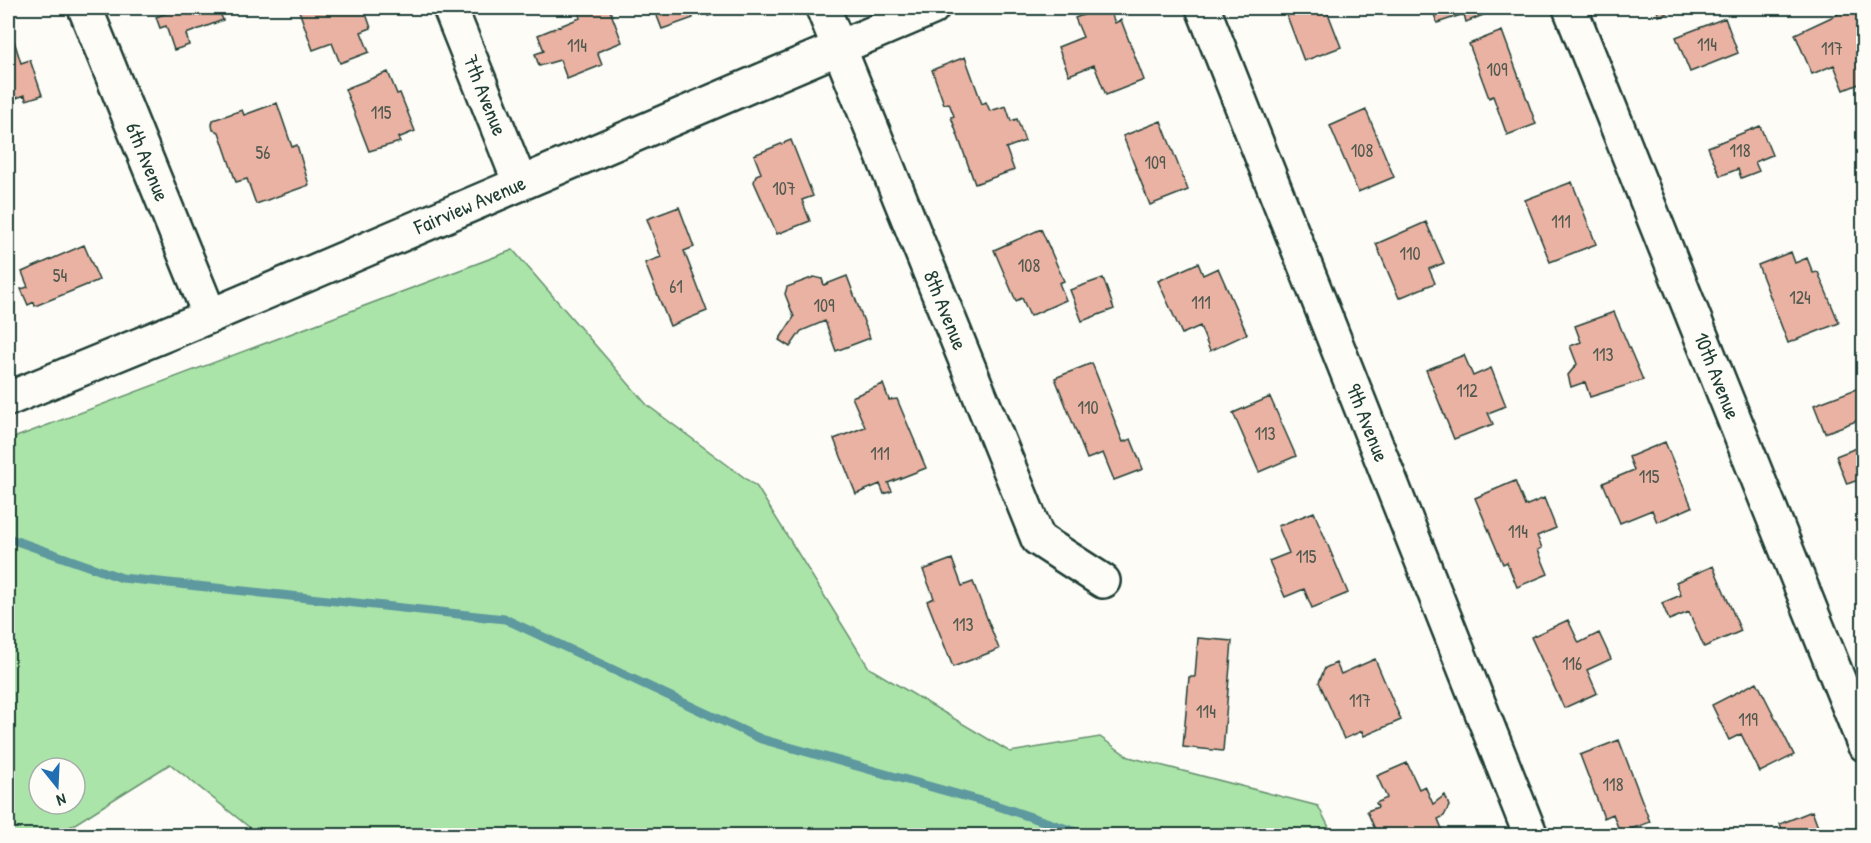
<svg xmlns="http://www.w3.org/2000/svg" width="1871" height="843" viewBox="0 0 1871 843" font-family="'Patrick Hand',sans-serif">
	<rect width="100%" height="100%" fill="#fdfcf7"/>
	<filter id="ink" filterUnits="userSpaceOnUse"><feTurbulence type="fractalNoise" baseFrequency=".0167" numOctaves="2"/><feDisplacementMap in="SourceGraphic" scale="12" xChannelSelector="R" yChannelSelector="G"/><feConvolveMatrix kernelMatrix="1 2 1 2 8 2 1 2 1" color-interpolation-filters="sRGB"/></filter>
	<g filter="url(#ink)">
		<!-- green -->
		<path fill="#abe4a8" stroke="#65906e" stroke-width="1.5" fill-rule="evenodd" d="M513,250L647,405L757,487L869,668L1010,752L1100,737L1129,757L1318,806L1333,835H259L170,764L62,832L61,835H8V440ZM39,768H75V804H39Z"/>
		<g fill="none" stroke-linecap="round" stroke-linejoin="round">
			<!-- stream -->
			<path stroke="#5d999e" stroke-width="9" d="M8,538L122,578L505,619L761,739L992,804L1088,836"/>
		</g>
		<!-- building -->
		<path fill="#eab2a2" stroke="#1f3d34" stroke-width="1.5" d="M168,8H218L223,20L186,34L189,45L174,50L166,26L160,28L156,17L170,12Z
			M298,8H364L371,28L361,32L369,52L340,63L332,43L313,50Z
			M585,8H609L622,42L597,52L602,65L567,79L560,60L539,66L535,54L544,51L538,35L580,18L578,11Z
			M654,8H692L693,18L662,29Z
			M705,8H733L708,16Z
			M1102,8H1109L1115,23L1121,20L1144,80L1106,95L1094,65L1069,75L1058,47L1083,37L1075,18Z
			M1284,8H1326L1341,47L1304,61Z
			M1432,8H1486L1488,13L1466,22L1464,14L1437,23Z
			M1656,8H1680L1659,16Z
			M1836,8H1864V82L1844,90L1834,65L1812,74L1795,34L1838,14Z
			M1725,18L1738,53L1690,72L1676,37Z
			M8,22L21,63L30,60L42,95L26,100L25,95L8,101Z
			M1502,31L1536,124L1507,135L1493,96L1489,98L1469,44Z
			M965,57L982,104L986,102L990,111L1006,106L1011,121L1017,119L1025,141L1006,148L1014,170L975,184L951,117L954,116L949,103L944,104L932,70Z
			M388,72L397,94L400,93L415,131L398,138L400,142L369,151L345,89Z
			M277,103L292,147L297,145L309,185L256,204L247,179L236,182L219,132L213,130L212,125L213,120L242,110L244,115Z
			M1366,110L1394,177L1358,192L1330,126Z
			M1161,121L1188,190L1150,205L1123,136Z
			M1760,126L1772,155L1755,162L1759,171L1741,178L1738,169L1720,176L1708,147Z
			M791,140L813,196L802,200L810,221L777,234L754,182L756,175L761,173L754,155Z
			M1572,182L1596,244L1550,262L1525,200Z
			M679,207L694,247L684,251L707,311L670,326L645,263L661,257L647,219Z
			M1426,222L1444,263L1429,269L1435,283L1399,298L1376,244Z
			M1041,229L1064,281L1059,283L1066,300L1030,316L1022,298L1016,301L994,250Z
			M84,245L99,280L35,306L34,302L28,305L21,289L28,287L22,272Z
			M1791,252L1795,263L1807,258L1813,273L1818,272L1839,323L1788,343L1758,265Z
			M1198,263L1203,275L1218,268L1247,334L1210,351L1200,326L1182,334L1158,281Z
			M847,276L870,338L836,351L825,321L801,331L790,347L779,340L794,317L785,294L787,287L814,277L822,279L824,285Z
			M1103,278L1114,309L1082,321L1070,290Z
			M1614,312L1643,380L1590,397L1585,382L1571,387L1568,375L1577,364L1570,346L1581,342L1575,326Z
			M1464,355L1473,376L1491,368L1506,406L1488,413L1493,424L1454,439L1426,370Z
			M1092,363L1123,442L1131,439L1143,469L1114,480L1103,453L1087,459L1055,378Z
			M883,384L889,400L897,399L926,468L888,483L892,491L884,494L880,484L856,494L834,439L865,427L852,397Z
			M1864,386V418L1825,433L1814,405Z
			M1270,397L1296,456L1259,472L1233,413Z
			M1665,442L1692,507L1657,522L1652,510L1620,523L1603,483L1634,470L1629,457Z
			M1864,445V478L1847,484L1836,456Z
			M1515,481L1525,506L1544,498L1556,528L1537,536L1542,548L1538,550L1548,574L1517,587L1507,562L1503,564L1475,498Z
			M1314,512L1348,593L1312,608L1304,589L1285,597L1269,561L1289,553L1278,526Z
			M952,559L962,586L973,582L999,649L953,667L927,601L934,598L923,570Z
			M1713,566L1741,631L1704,647L1689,612L1669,620L1662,603L1681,595L1676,582Z
			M1568,620L1579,643L1599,633L1611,659L1587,670L1597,693L1564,708L1531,637Z
			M1198,638L1232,641L1223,751L1183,747L1189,677H1195Z
			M1375,659L1401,720L1364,736L1362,731L1344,739L1319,682L1325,668L1336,663L1341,674Z
			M1757,682L1794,755L1760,772L1741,734L1729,740L1712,705Z
			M1619,740L1650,822L1620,833L1613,814L1604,818L1580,755Z
			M1407,763L1419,789L1425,786L1433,804L1445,795L1449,806L1444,816L1438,819L1445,836H1378L1367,811L1378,807L1376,803L1387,798L1377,776Z
			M1812,811L1819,830L1816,831L1818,836H1785L1780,824Z"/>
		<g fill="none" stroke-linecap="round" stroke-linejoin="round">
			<!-- minor casing -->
			<g stroke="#1f3d34" stroke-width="38">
				<g id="minor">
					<path id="s1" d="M85,8L210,316"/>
					<path id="s2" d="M450,8L520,183"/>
					<path id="s3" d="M823,8L1038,539L1103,581"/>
					<path id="s4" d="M1203,8L1531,836"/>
					<path id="s5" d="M1570,8L1864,744"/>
					<path id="s6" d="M8,399L210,316L932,8"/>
				</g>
			</g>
			<!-- minor -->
			<use href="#minor" stroke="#fdfcf7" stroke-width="33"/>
		</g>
	</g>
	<g text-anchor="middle" stroke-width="4.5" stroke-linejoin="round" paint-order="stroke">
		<!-- number labels -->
		<g font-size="18" fill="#525a50">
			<text x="1707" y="51">114</text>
			<text x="577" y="52">114</text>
			<text x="1832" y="55">117</text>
			<text x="1497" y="76">109</text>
			<text x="381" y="119">115</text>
			<text x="1362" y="157">108</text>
			<text x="1740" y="157">118</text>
			<text x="263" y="159">56</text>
			<text x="1155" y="169">109</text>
			<text x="784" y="195">107</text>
			<text x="1561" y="228">111</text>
			<text x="1410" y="260">110</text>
			<text x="1029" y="272">108</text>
			<text x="60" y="282">54</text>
			<text x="676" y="293">61</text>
			<text x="1800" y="304">124</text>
			<text x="1201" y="309">111</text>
			<text x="824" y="312">109</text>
			<text x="1603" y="361">113</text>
			<text x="1467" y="397">112</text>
			<text x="1088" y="414">110</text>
			<text x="1265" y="440">113</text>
			<text x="880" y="460">111</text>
			<text x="1649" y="483">115</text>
			<text x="1518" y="538">114</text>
			<text x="1306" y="563">115</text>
			<text x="963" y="631">113</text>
			<text x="1572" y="670">116</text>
			<text x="1360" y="707">117</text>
			<text x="1206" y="718">114</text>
			<text x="1748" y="726">119</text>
			<text x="1613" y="791">118</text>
		</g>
		<!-- street labels -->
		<g font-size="21" fill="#1f3d34" stroke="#fdfcf7">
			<text dy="7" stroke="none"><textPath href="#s2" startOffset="94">7th Avenue</textPath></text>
			<text dy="7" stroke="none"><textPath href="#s1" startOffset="166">6th Avenue</textPath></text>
			<text dy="7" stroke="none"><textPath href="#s6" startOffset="501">Fairview Avenue</textPath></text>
			<text dy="7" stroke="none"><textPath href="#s3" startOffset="326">8th Avenue</textPath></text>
			<text dy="7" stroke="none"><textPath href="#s5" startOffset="396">10th Avenue</textPath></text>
			<text dy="7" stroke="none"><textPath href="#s4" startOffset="446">9th Avenue</textPath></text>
		</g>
	</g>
	<!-- margin -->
	<rect width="1871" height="843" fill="none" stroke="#fdfcf7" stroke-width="30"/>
	<rect x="15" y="15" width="1841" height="813" fill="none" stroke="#1f3d34" stroke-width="2" filter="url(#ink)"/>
	<!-- north arrow -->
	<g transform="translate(57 786) rotate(162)"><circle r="28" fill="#fdfcf7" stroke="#a4b0a9" stroke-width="1.5"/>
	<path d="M0-4.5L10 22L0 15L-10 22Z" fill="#1f6fb2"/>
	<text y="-9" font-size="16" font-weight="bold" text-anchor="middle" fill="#1f3d34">N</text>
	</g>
</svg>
